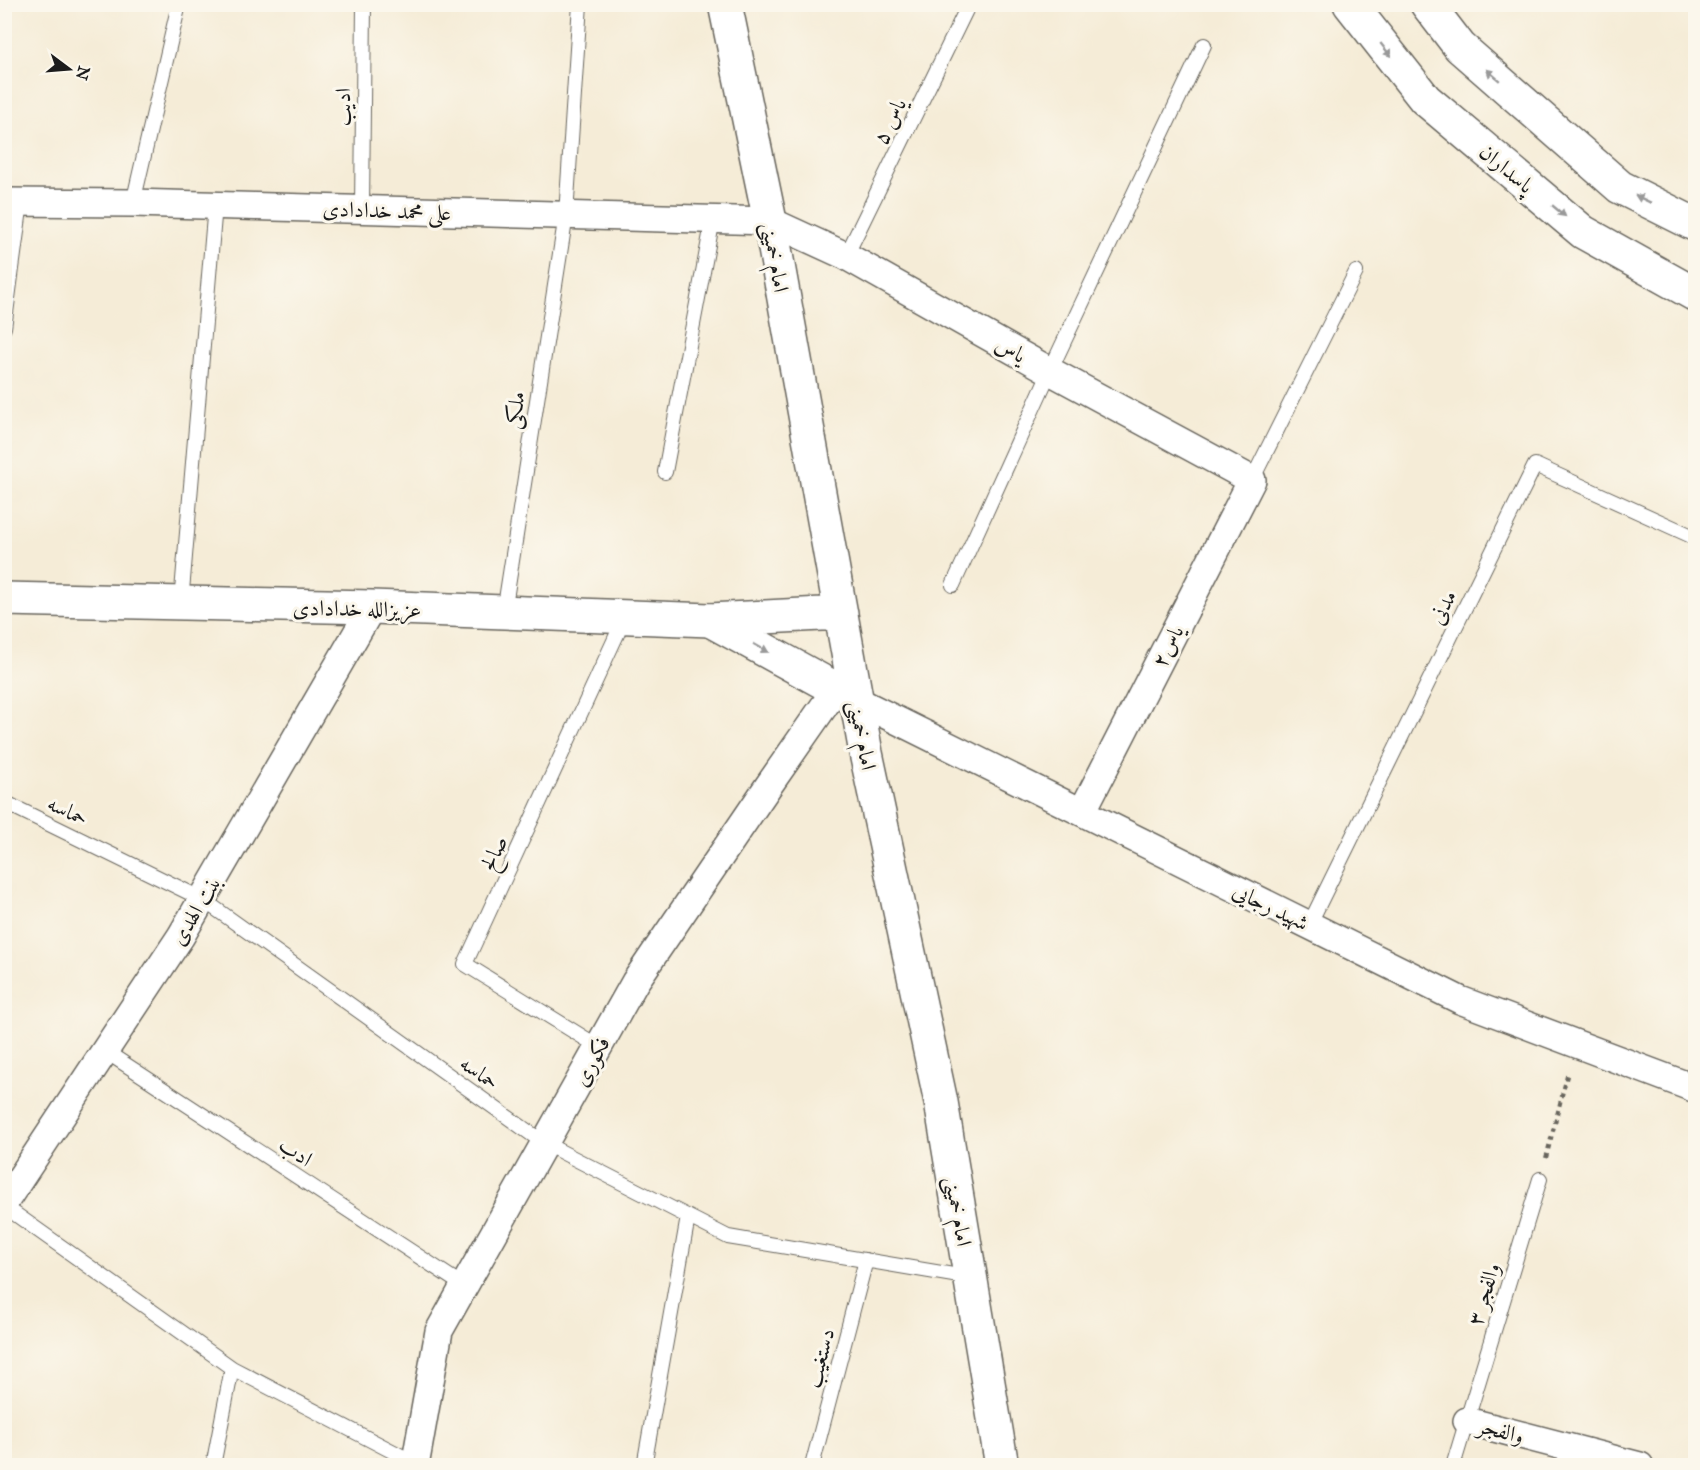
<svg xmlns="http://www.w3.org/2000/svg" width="1700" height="1470" viewBox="0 0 1700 1470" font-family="'IM FELL Great Primer',Amiri,serif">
	<rect width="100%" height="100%" fill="#fbf7ec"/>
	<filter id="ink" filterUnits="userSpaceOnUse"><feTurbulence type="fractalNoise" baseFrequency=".0167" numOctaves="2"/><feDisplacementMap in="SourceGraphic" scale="12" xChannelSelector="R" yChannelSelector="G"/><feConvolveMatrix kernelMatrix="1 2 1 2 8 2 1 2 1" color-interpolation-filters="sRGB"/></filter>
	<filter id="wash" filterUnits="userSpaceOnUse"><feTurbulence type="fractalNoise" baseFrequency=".008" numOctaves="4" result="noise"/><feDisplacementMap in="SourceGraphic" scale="24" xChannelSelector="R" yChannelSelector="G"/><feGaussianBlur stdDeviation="1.35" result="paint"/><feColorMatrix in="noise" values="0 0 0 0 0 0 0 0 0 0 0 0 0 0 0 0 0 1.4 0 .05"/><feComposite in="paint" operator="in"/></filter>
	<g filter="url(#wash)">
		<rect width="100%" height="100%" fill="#f5ecd7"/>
	</g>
	<g filter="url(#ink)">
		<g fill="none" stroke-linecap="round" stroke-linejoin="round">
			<!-- service casing -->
			<g stroke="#68655d" stroke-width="16">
				<path id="service" d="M133,203L179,4
					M362,209L364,4
					M846,256L969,4
					M4,328L21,202
					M665,472L713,219
					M1252,480L1356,272
					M953,585L1050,371L1204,45
					M181,603L215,205
					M504,612L566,215L580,4
					M4,802L202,899L544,1143L728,1237L971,1278
					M1309,925L1535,465L1696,538
					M599,1047L465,964L625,617
					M105,1051L464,1286
					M4,1206L232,1368L415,1463
					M213,1466L232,1368
					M644,1466L688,1217
					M812,1466L866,1260
					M1453,1466L1540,1179"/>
			</g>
			<!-- minor casing -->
			<g stroke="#68655d" stroke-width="30">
				<path id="minor" d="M4,202L133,203L770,221L846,256L1050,371L1252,480L1082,812
					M856,700L1460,1000L1696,1089
					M4,1203L181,936L372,607
					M1467,1421L1640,1466
					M415,1466L439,1331L635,982L769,785L836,689"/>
			</g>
			<!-- tertiary casing -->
			<g stroke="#68655d" stroke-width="36">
				<path id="tertiary" d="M4,599L372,607L710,620"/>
			</g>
			<!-- secondary casing -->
			<g stroke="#68655d" stroke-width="36">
				<path id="secondary" d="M725,4L770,221L866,753L941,1102L1002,1466
					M1350,4L1425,99L1583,232L1696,295
					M1427,4L1460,47L1620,187L1696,225
					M710,620L856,700
					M710,620L841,613"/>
			</g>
			<!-- path -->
			<path stroke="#68655d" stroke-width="4" stroke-dasharray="4.5 4.5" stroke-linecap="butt" d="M1546,1158L1568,1072"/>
			<!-- service -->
			<use href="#service" stroke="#fff" stroke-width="14"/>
			<!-- minor -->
			<use href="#minor" stroke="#fff" stroke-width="27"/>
			<!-- tertiary -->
			<use href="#tertiary" stroke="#fff" stroke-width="33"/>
			<!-- secondary -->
			<use href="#secondary" stroke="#fff" stroke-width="33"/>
		</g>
		<!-- one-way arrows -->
		<defs><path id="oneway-solid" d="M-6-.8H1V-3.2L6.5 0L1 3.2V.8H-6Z" transform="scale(1.5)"/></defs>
		<g fill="#999">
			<use href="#oneway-solid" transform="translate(1386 50) rotate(51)"/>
			<use href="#oneway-solid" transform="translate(1493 75) rotate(-139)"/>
			<use href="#oneway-solid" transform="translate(1643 199) rotate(-154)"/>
			<use href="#oneway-solid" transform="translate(1559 211) rotate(40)"/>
			<use href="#oneway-solid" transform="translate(761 648) rotate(29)"/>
		</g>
	</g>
	<g text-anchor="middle" stroke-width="6" stroke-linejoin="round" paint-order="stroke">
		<!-- street labels -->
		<g font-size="22" fill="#1c1c1c" stroke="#fbf7ec">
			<text transform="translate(342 107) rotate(-89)" y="8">ادیب</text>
			<text transform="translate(889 121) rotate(-64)" y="8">یاس ۵</text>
			<text transform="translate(1507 168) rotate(40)" y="8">پاسداران</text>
			<text transform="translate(387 210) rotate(2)" y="8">علی محمد خدادادی</text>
			<text transform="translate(776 257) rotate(80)" y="8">امام خمینی</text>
			<text transform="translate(1011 349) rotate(29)" y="8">یاس</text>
			<text transform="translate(514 410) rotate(-81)" y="8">ملکی</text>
			<text transform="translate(1442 607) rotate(-64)" y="8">مدنی</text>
			<text transform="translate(357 608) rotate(1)" y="8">عزیزالله خدادادی</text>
			<text transform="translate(1167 646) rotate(-63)" y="8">یاس۲</text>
			<text transform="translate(863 735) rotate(79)" y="8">امام خمینی</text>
			<text transform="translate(68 810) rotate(26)" y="8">حماسه</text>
			<text transform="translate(493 853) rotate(-65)" y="8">صالح</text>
			<text transform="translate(1271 906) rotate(26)" y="8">شهید رجایی</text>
			<text transform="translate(195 910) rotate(-59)" y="8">بنت الهدی</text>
			<text transform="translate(591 1061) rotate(-61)" y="8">فکوری</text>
			<text transform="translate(480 1072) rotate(36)" y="8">حماسه</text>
			<text transform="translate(296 1151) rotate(33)" y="8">ادب</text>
			<text transform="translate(959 1211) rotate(80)" y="8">امام خمینی</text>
			<text transform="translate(1483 1294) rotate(-73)" y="8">والفجر ۳</text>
			<text transform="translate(819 1358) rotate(-75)" y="8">دستغیب</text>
			<text transform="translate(1501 1430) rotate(14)" y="8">والفجر</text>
		</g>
	</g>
	<!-- margin -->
	<rect width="1700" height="1470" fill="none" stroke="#fbf7ec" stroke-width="24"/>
	<!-- north arrow -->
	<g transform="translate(69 69) rotate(106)" stroke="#fbf7ec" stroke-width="4.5" paint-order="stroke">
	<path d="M0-4.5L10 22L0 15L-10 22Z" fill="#1c1c1c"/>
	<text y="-9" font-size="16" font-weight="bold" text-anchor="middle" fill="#1c1c1c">N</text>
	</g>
</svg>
